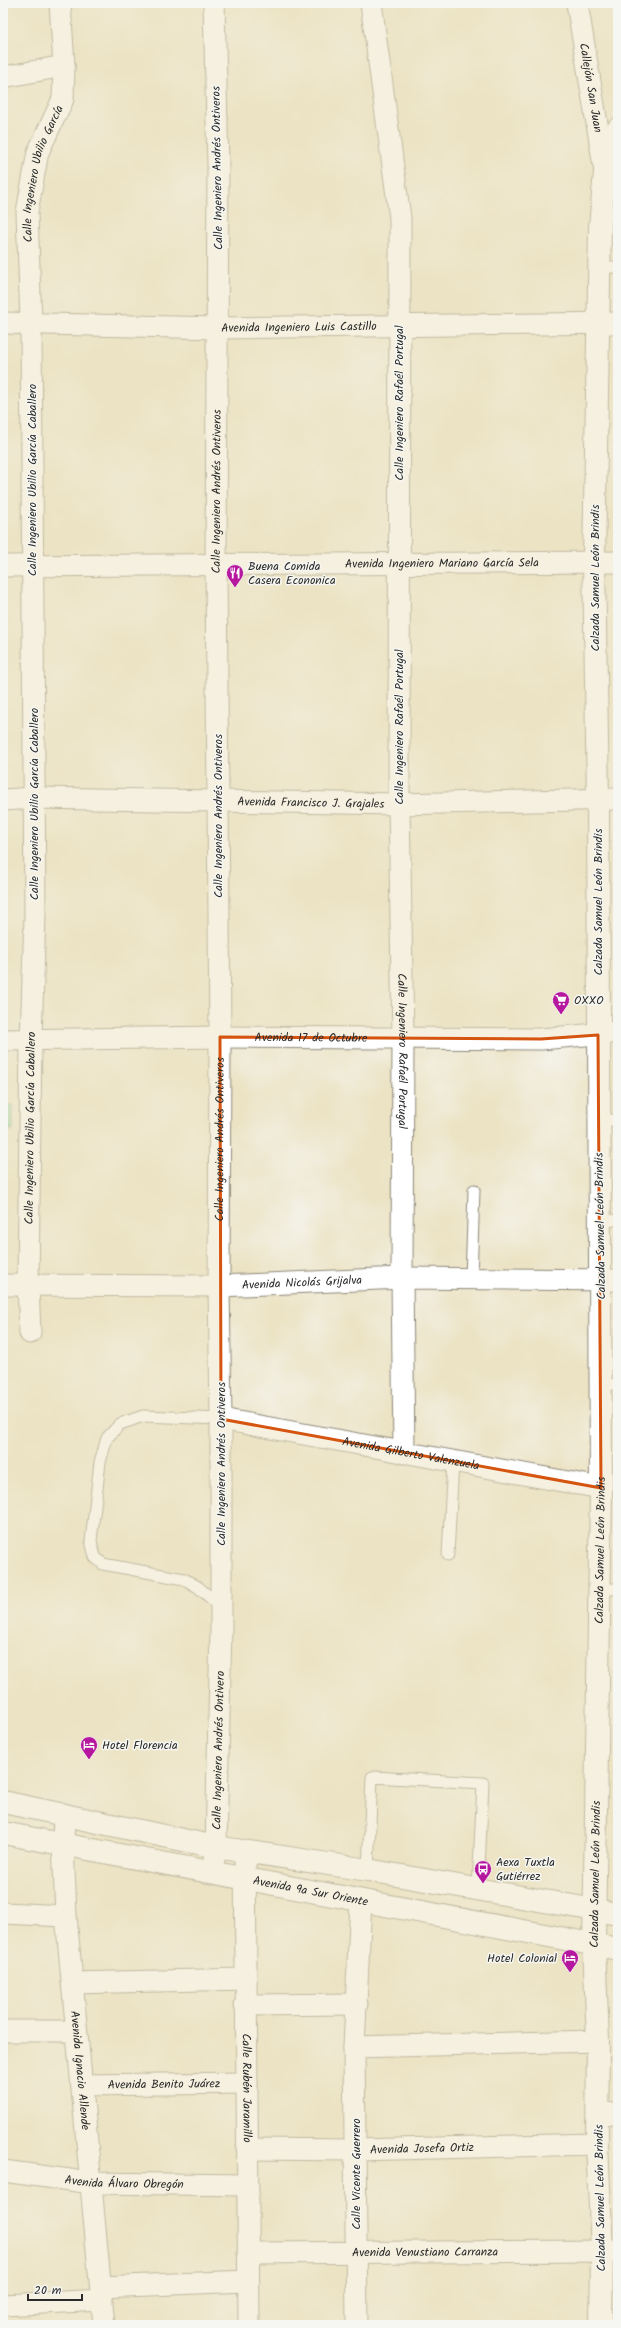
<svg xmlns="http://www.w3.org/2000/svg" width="621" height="2328" viewBox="0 0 621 2328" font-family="Kalam,sans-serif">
	<rect width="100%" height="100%" fill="#f6f6f2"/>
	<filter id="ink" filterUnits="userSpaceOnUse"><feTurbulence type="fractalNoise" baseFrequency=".025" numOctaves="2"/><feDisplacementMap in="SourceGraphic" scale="8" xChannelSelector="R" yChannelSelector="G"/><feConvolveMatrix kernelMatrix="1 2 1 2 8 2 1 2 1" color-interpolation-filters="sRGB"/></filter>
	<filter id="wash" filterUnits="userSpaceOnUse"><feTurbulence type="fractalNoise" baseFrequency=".012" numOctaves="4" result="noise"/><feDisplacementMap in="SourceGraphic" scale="16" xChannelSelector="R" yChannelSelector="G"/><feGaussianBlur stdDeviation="0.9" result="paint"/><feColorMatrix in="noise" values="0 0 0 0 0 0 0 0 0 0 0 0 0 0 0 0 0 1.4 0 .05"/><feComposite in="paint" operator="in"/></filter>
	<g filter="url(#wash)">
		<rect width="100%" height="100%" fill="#ece3c4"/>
		<!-- green -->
		<path fill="#77ce93" stroke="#517c5f" d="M3,1105H13V1130H3Z"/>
	</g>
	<g filter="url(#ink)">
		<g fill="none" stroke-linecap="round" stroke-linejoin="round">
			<!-- service casing -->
			<g stroke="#8c8778" stroke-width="13">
				<path id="service" d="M599,267H618
					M599,1120H618
					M600,1221L618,1220
					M471,1279L474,1190
					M600,1385L618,1384
					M448,1555L453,1462
					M599,1589H618
					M221,1607L198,1587L184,1579L103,1564L95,1557L91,1541L100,1462L107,1438L120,1424L143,1416L221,1419
					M368,1870L372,1777L483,1783L478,1889"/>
			</g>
			<!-- minor casing -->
			<g stroke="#8c8778" stroke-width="23">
				<g id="minor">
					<path id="s1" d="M371,3L400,218L399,804L403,1037L402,1278L404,1453"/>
					<path id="s2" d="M577,3L605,172"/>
					<path d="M3,77L64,66"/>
					<path id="s3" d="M3,323L218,328L618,323"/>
					<path id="s4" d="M3,566L618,562"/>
					<path id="s5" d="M3,800L34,798L399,804L618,799"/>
					<path id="s6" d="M3,1040L220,1037L541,1039L618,1032"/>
					<path id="s7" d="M3,1285L219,1286L402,1278L618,1280"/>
					<path id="s8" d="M30,1333L28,1285L31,1040L35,915L31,323L27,212L38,152L63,99L64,66L60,3"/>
					<path id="s9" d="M221,1419L601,1488"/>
					<path id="s10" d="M64,1814L63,1843L66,1916L104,2325"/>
					<path id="s11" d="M245,1852L249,2325"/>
					<path id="s12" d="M212,1872L216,1847L221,1629V1419L219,1286L220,1037L216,565L218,165L214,3"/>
					<path d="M3,1913L66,1916"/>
					<path d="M72,1983L246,1979"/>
					<path d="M245,2005L357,2004"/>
					<path d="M3,2031H75"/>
					<path d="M354,2047L598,2041"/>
					<path id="s13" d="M82,2085L247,2083"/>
					<path d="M599,2114L618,2113"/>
					<path id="s14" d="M247,2149L356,2150L597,2144"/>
					<path id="s15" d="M3,2171L92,2183L247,2185"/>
					<path id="s16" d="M248,2253L618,2251"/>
					<path d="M101,2287L247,2281"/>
					<path d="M3,2305L102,2300"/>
					<path d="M357,2325L354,2047L361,1901"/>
				</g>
			</g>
			<!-- tertiary casing -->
			<g stroke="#8c8778" stroke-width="24">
				<g id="tertiary">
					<path id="s17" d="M601,2325L602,2251L597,2144L598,2041L594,1944L601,1488L598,799L594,561L600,227L605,172L618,129"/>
				</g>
			</g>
			<!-- secondary casing -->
			<g stroke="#8c8778" stroke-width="24">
				<g id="secondary">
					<path d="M3,1802L216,1847L368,1870L618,1914"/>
					<path id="s18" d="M3,1833L618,1949"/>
				</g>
			</g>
			<!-- service -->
			<use href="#service" stroke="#fff" stroke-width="11"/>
			<!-- minor -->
			<use href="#minor" stroke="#fff" stroke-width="21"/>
			<!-- tertiary -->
			<use href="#tertiary" stroke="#fff" stroke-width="22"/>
			<!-- secondary -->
			<use href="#secondary" stroke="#fff" stroke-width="22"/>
		</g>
	</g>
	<!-- marked area -->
	<path d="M0 0H621V2328H0ZM598,1035L601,1488L221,1419L220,1037L541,1039Z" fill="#ece3c4" fill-opacity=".55" fill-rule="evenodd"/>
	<path fill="none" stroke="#d5540f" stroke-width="3" stroke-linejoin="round" d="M598,1035L601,1488L221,1419L220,1037L541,1039Z"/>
	<!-- icons -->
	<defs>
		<g id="restaurant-pin" transform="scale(0.9)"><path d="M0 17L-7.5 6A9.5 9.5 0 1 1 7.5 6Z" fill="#b5179e" stroke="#f6f6f2"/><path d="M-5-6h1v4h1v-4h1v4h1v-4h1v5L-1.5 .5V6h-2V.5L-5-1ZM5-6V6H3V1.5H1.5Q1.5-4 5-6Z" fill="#fff"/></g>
		<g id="supermarket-pin" transform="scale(0.9)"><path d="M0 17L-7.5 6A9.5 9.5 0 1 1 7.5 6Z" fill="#b5179e" stroke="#f6f6f2"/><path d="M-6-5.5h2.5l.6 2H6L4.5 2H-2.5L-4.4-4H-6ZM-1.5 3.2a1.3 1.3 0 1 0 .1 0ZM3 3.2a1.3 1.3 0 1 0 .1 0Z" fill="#fff"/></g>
		<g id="hotel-pin" transform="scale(0.9)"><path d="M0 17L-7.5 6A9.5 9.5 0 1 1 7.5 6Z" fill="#b5179e" stroke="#f6f6f2"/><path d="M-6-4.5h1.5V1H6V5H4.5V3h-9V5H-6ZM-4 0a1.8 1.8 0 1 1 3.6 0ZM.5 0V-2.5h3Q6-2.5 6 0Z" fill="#fff"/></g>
		<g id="bus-pin" transform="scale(0.9)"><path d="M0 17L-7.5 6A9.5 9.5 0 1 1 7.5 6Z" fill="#b5179e" stroke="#f6f6f2"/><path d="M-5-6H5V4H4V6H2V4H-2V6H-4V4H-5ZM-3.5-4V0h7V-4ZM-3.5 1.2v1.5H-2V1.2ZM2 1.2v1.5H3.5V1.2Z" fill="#fff"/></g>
	</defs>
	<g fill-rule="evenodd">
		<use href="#restaurant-pin" x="235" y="573"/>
		<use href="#supermarket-pin" x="561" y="1000"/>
		<use href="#hotel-pin" x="89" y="1745"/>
		<use href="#bus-pin" x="483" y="1869"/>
		<use href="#hotel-pin" x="570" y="1958"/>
	</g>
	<g text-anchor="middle" stroke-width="3" stroke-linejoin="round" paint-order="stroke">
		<!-- street labels -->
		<g font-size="12" fill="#2b2b2b" stroke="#f6f6f2">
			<text dy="4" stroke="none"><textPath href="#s2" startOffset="86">Callejón San Juan</textPath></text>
			<text transform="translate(217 168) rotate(-91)" y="4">Calle Ingeniero Andrés Ontiveros</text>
			<text dy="4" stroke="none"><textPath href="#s8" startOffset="1162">Calle Ingeniero Ubilio García</textPath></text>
			<text dy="4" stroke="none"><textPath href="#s3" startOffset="296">Avenida Ingeniero Luis Castillo</textPath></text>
			<text transform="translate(399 403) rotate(-90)" y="4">Calle Ingeniero Rafaél Portugal</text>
			<text transform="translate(32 480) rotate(-90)" y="4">Calle Ingeniero Ubilio García Caballero</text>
			<text dy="4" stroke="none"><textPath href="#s12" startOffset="1381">Calle Ingeniero Andrés Ontiveros</textPath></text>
			<text dy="4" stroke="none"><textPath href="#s4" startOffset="439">Avenida Ingeniero Mariano García Sela</textPath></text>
			<text transform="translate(595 578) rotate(-90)" y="4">Calzada Samuel León Brindis</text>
			<text transform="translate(399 727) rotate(-90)" y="4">Calle Ingeniero Rafaél Portugal</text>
			<text dy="4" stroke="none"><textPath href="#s5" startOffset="308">Avenida Francisco J. Grajales</textPath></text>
			<text transform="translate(34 804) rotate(-90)" y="4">Calle Ingeniero Ubilio García Caballero</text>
			<text transform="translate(218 816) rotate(-90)" y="4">Calle Ingeniero Andrés Ontiveros</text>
			<text transform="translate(598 902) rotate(-90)" y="4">Calzada Samuel León Brindis</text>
			<text dy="4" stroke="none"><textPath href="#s6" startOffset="308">Avenida 17 de Octubre</textPath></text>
			<text dy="4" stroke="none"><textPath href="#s1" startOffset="1050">Calle Ingeniero Rafaél Portugal</textPath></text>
			<text dy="4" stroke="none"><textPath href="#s8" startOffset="205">Calle Ingeniero Ubilio García Caballero</textPath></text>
			<text dy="4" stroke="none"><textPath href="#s12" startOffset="733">Calle Ingeniero Andrés Ontiveros</textPath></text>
			<text transform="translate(600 1226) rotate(-91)" y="4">Calzada Samuel León Brindis</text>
			<text dy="4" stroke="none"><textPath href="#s7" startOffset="299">Avenida Nicolás Grijalva</textPath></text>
			<text dy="4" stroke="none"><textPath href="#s9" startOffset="193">Avenida Gilberto Valenzuela</textPath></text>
			<text transform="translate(221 1464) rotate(-90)" y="4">Calle Ingeniero Andrés Ontiveros</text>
			<text dy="4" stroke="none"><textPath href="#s17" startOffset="775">Calzada Samuel León Brindis</textPath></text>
			<text dy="4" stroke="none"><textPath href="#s12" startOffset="122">Calle Ingeniero Andrés Ontivero</textPath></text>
			<text dy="4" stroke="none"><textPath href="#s17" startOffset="451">Calzada Samuel León Brindis</textPath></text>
			<text dy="4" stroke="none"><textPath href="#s18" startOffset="313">Avenida 9a Sur Oriente</textPath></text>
			<text dy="4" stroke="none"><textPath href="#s10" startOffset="257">Avenida Ignacio Allende</textPath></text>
			<text dy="4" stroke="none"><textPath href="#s13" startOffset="82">Avenida Benito Juárez</textPath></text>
			<text dy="4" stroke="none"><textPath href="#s11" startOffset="236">Calle Rubén Jaramillo</textPath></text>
			<text dy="4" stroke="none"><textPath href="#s14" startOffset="175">Avenida Josefa Ortiz</textPath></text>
			<text transform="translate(356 2174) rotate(-90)" y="4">Calle Vicente Guerrero</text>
			<text dy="4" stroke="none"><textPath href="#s15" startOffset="122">Avenida Álvaro Obregón</textPath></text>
			<text transform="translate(600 2198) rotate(-91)" y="4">Calzada Samuel León Brindis</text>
			<text dy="4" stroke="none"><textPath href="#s16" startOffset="177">Avenida Venustiano Carranza</textPath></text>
		</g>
		<!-- poi labels -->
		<g font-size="12" fill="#2b2b2b" stroke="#f6f6f2" text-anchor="start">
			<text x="248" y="570">Buena Comida<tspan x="248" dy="14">Casera Econonica</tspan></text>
			<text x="574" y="1004">OXXO</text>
			<text x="102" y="1749">Hotel Florencia</text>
			<text x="496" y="1866">Aexa Tuxtla<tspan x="496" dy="14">Gutiérrez</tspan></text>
			<text x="557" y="1962" text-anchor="end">Hotel Colonial</text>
		</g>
	</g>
	<!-- margin -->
	<rect width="621" height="2328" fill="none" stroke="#f6f6f2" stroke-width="16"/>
	<!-- scale -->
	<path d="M28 2294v6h54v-6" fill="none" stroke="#2b2b2b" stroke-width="2"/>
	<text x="34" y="2294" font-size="12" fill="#2b2b2b" stroke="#f6f6f2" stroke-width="3" paint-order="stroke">20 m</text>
</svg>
